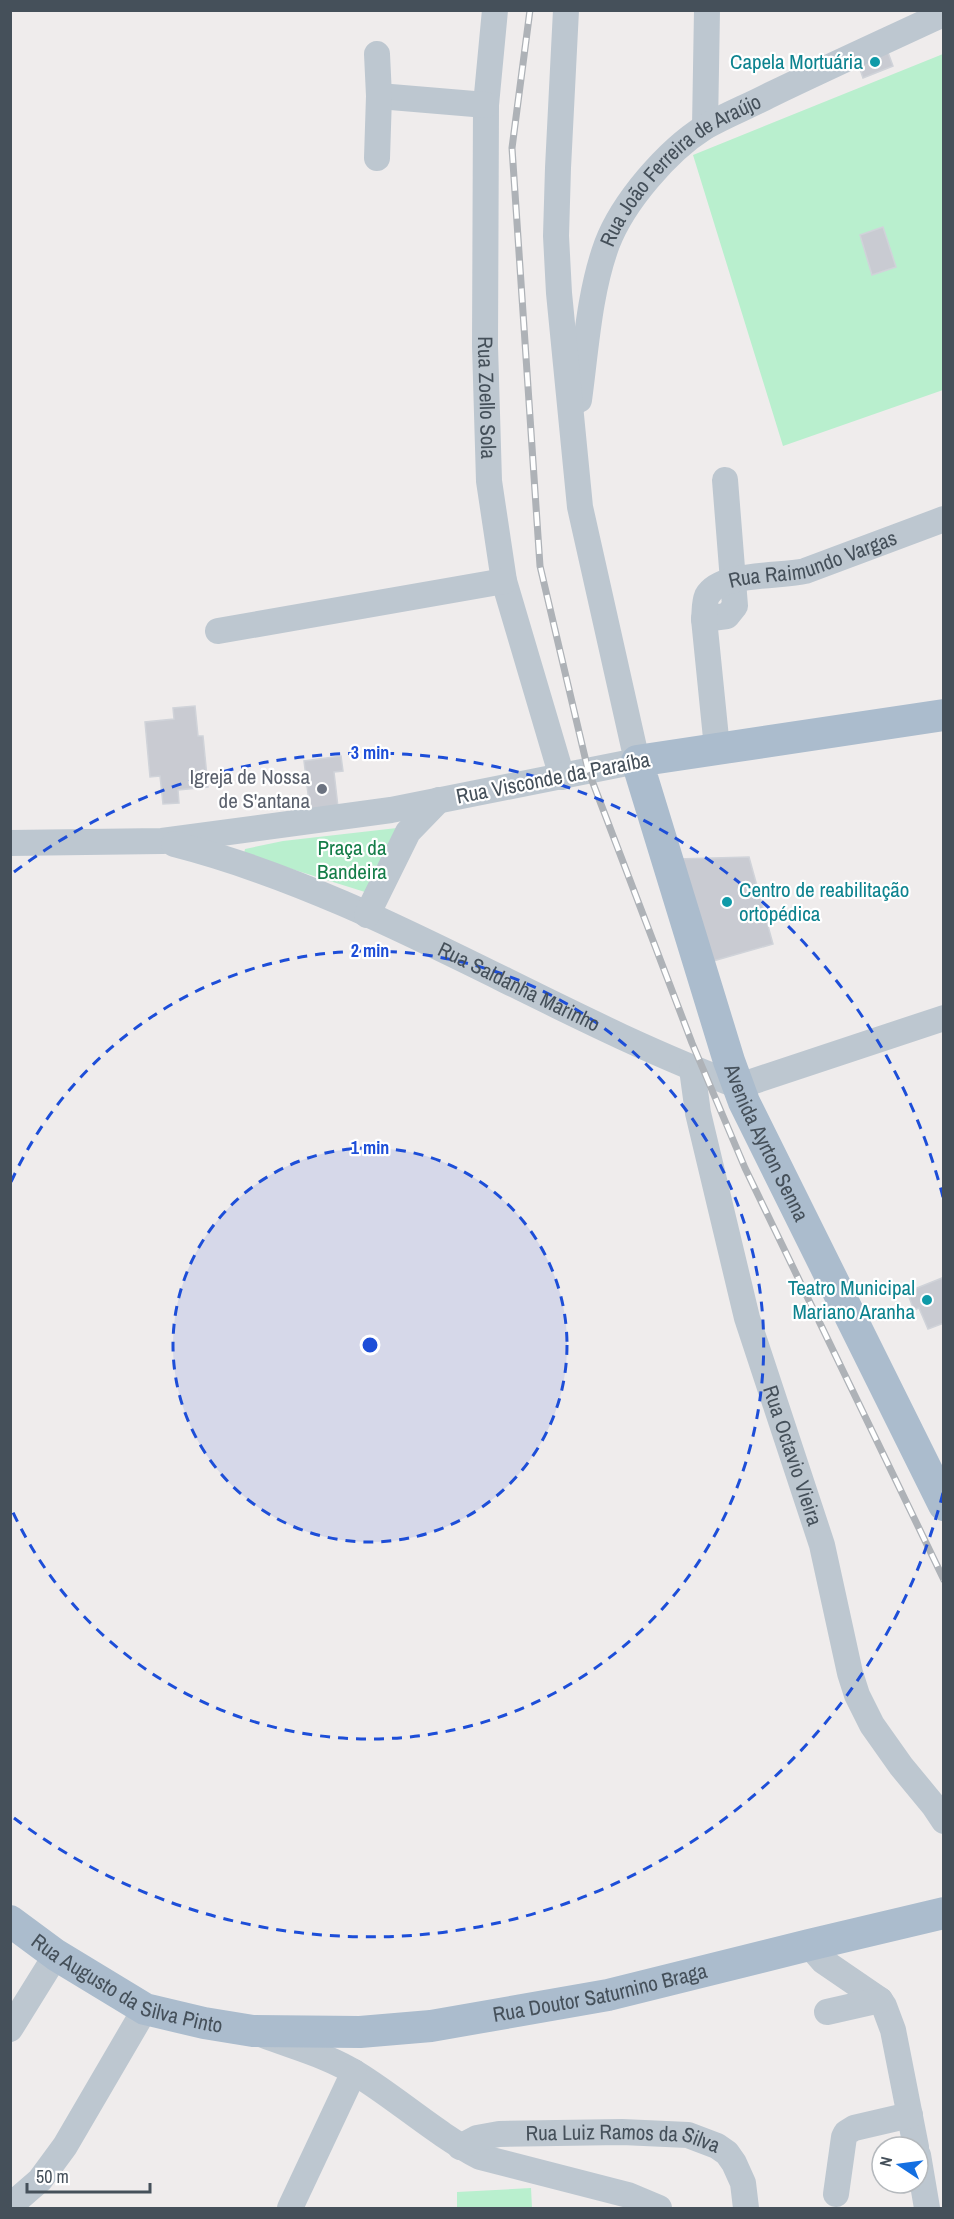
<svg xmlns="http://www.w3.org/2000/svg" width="954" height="2219" viewBox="0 0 954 2219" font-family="'Archivo Narrow',sans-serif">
	<rect width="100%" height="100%" fill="#efecec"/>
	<!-- green -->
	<path fill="#b9efce" d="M943,54V390L783,446L693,155Z
		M397,828L365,892L244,854L245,849L283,841Z
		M531,2188L532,2208H457V2192Z"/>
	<!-- building -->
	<path fill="#c9cbd2" stroke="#d0d3d9" stroke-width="1.5" d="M886,47L893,66L863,78L856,58Z
		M883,227L896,267L872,275L860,235Z
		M195,706L198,736H203L208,787L178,790L179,803L163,804L160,776L150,777L145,722L174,719L173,708Z
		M341,756L343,771L334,772L338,807L310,810L304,761Z
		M749,857L773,944L713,961L678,859Z
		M942,1278L944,1282V1323L928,1329L919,1308L914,1310L907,1292Z"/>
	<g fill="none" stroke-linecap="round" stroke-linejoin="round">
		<!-- minor -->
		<g stroke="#bdc7d0" stroke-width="26">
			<path id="s1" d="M495,10L486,105L485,346L489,481L504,581L562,777"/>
			<path d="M379,96L486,105"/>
			<path d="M705,127L707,10"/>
			<path d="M377,158L379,96L377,54"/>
			<path id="s2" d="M579,400C586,349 589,293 607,244C623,202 667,151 705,127C726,115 749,106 770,95C826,68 883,42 939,16"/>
			<path d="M704,619L727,616L735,606L725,480"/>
			<path d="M218,631L504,581"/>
			<path id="s3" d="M717,748L704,619C705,612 704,603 707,596C720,572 781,577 805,571L944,519"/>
			<path d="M10,843L162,841L391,810L637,761L580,507L559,293L556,236L558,168L566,10"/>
			<path id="s4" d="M174,844C373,895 547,1015 739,1086L944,1018"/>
			<path d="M367,915L408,832L439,800"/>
			<path id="s5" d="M692,1069L698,1113L747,1318L822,1545L850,1673L857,1695L872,1725L901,1766L934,1806L944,1821"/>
			<path d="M809,1945L823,1961L880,2000L884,2006L893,2030L916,2147"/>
			<path d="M827,2012L880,2000"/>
			<path d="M10,2029L56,1955"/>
			<path d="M263,2035C294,2047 329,2056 357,2074C399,2100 436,2134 480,2157L628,2195L659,2208"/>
			<path id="s6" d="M460,2147L477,2138L499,2134L622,2132L688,2135L717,2146L727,2153L734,2163L743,2183L746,2208"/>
			<path d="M918,2155L927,2208"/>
			<path d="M836,2194L844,2137L846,2133L854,2128L910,2115"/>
			<path d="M10,2206L40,2180L65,2146L145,2009"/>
			<path d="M290,2208L354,2072"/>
		</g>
		<!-- major -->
		<g stroke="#abbccd" stroke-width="32">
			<path id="s7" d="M944,715L637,761L729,1061L744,1102L944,1505"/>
			<path id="s8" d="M10,1921L56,1955L145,2009L204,2023L253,2031L360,2032L431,2026L608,1995L809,1945L944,1913"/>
		</g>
		<!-- rail casing -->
		<g stroke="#aeb2b7" stroke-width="7">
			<path id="rail" d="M530,10L512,148L540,566L588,770L692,1043L745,1168L944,1580"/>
		</g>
		<!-- rail -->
		<use href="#rail" stroke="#fff" stroke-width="4.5" stroke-dasharray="14" stroke-linecap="butt"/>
	</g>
	<!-- distance rings -->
	<circle cx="370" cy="1345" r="197" fill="#1d4ed8" fill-opacity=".12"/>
	<g fill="none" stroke="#1d4ed8" stroke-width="3" stroke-dasharray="10 8">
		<circle cx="370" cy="1345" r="197"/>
		<path d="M11 1182A394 394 0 1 1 11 1508"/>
		<path d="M943 1493A592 592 0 0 1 14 1818M14 872A592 592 0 0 1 943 1197"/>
	</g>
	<!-- markers -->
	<g fill="#0f9aa8" stroke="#fff" stroke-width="2">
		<circle cx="875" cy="62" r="6"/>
		<circle cx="727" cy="902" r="6"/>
		<circle cx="927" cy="1300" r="6"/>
	</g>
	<circle fill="#6b7280" stroke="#fff" stroke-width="2" cx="322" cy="789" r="6"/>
	<g text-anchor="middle" stroke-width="4.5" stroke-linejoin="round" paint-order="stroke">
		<!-- culture labels -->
		<g font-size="21" fill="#0d838f" stroke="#fff" text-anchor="end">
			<text x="863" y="69">Capela Mortuária</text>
			<text x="739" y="897" text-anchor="start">Centro de reabilitação<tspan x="739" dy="24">ortopédica</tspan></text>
			<text x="915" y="1295">Teatro Municipal<tspan x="915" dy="24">Mariano Aranha</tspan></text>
		</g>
		<!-- street labels -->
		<g font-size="21" fill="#45505a" stroke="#fff">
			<text dy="7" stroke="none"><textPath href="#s2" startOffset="266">Rua João Ferreira de Araújo</textPath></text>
			<text dy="7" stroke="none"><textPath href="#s1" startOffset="388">Rua Zoello Sola</textPath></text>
			<text dy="7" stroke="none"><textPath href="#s3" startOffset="267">Rua Raimundo Vargas</textPath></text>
			<text transform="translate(553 778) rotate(-11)" y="7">Rua Visconde da Paraíba</text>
			<text dy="7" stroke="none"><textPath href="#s4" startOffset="374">Rua Saldanha Marinho</textPath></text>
			<text dy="7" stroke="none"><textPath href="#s7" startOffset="714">Avenida Ayrton Senna</textPath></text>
			<text dy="7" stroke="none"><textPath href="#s5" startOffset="400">Rua Octavio Vieira</textPath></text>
			<text dy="7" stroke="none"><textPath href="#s8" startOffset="135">Rua Augusto da Silva Pinto</textPath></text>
			<text dy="7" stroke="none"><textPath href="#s8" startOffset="622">Rua Doutor Saturnino Braga</textPath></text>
			<text dy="7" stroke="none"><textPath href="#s6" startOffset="166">Rua Luiz Ramos da Silva</textPath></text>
		</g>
		<!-- worship labels -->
		<g font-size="21" fill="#5b616d" stroke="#fff" text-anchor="end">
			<text x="310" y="784">Igreja de Nossa<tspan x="310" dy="24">de S'antana</tspan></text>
		</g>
		<!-- park labels -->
		<g font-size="21" fill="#147d48" stroke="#fff">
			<text x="352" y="855">Praça da<tspan x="352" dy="24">Bandeira</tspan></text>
		</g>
	</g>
	<circle cx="370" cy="1345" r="9" fill="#1d4ed8" stroke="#fff" stroke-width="3"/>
	<g font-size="18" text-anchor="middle" font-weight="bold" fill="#1d4ed8" stroke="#fff" stroke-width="4.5" stroke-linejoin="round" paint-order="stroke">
		<text x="370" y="759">3 min</text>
		<text x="370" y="957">2 min</text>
		<text x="370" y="1154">1 min</text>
	</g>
	<!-- border -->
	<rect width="954" height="2219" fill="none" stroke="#45505a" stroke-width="24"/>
	<!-- north arrow -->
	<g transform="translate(900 2165) rotate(283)"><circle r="28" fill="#ffffff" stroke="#b5b9bd" stroke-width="1.5"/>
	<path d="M0-4.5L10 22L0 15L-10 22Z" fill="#146fe1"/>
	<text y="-9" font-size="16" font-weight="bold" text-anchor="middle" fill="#45505a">N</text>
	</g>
	<!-- scale -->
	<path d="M27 2183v9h123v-9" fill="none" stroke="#45505a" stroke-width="3"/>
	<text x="36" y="2183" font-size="18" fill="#45505a" stroke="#ffffff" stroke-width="4.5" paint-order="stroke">50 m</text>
</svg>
